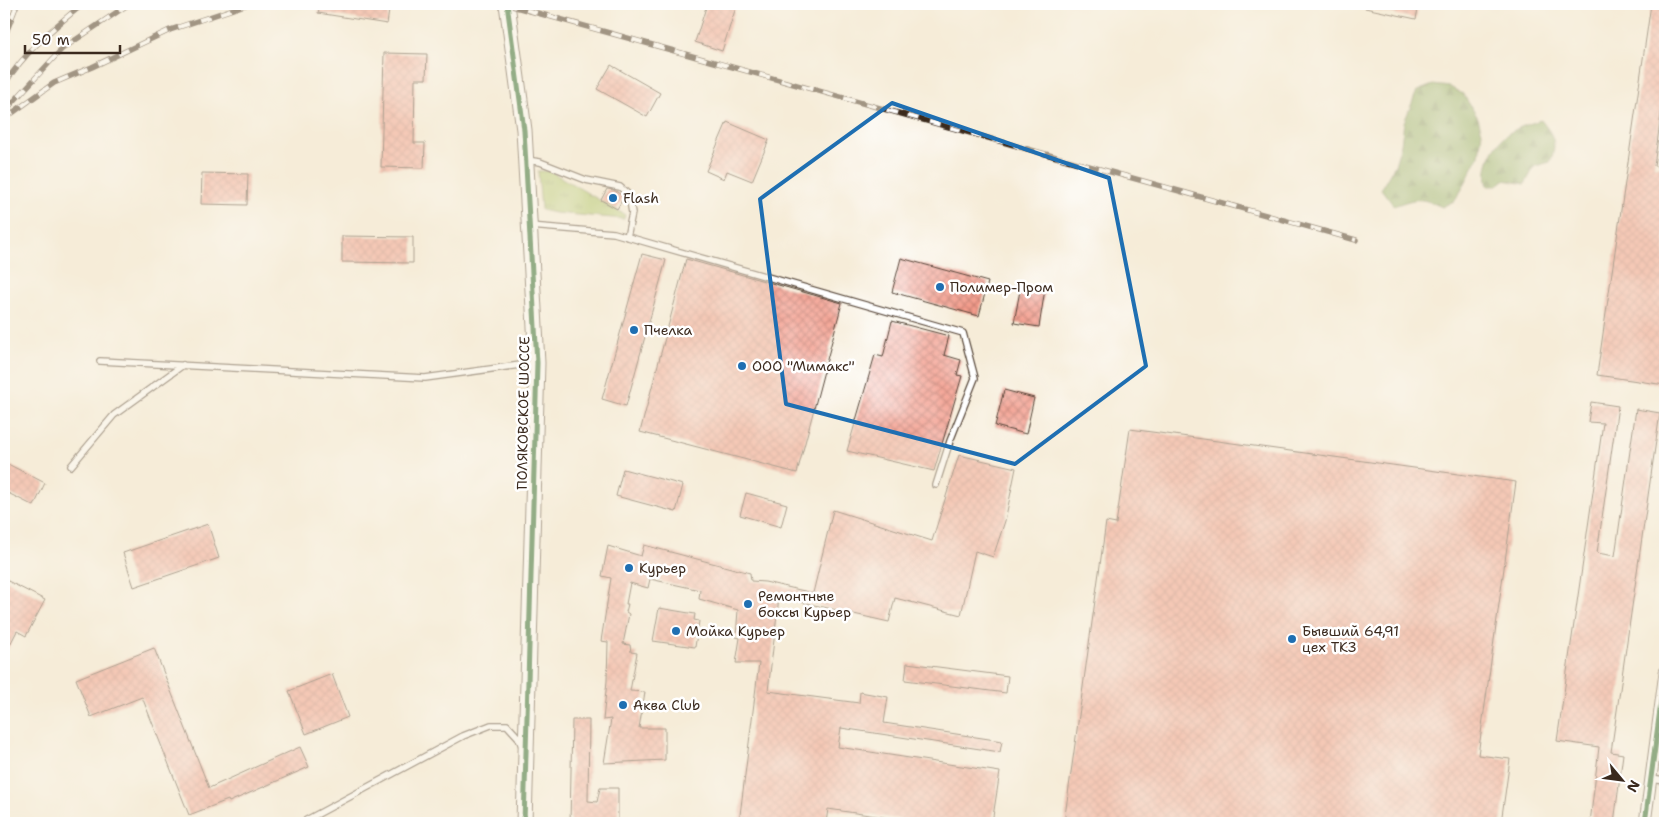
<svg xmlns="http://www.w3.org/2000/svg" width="1669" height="827" viewBox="0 0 1669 827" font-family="'Shantell Sans',sans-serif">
	<defs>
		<pattern id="grass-tufts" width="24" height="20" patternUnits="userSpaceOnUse" patternTransform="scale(1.25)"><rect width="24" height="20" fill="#aec66b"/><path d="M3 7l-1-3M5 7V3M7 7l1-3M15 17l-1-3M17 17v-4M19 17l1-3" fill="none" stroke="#8fa157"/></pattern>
		<pattern id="forest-firs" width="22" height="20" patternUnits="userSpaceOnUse" patternTransform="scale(1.25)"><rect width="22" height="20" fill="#8aab5f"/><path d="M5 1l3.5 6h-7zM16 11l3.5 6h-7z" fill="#728b4e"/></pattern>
		<pattern id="building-cross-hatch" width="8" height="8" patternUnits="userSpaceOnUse" patternTransform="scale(1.25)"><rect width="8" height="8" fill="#f39b8b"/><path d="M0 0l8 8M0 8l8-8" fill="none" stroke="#c67f71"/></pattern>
	</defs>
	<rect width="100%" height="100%" fill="#fff"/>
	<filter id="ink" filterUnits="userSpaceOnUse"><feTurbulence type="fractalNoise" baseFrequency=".02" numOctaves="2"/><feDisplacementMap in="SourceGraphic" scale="10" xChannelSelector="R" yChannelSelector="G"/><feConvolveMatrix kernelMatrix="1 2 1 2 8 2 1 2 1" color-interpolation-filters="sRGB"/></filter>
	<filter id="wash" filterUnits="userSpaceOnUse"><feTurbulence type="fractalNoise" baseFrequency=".0096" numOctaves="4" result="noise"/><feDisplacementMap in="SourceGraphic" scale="20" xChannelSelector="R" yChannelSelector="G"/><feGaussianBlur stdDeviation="1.12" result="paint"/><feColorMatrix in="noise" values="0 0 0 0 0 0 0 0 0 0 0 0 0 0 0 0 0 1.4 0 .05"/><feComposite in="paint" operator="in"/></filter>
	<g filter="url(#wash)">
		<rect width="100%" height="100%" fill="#f6ecd8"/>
		<!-- grass -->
		<path fill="url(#grass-tufts)" stroke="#747844" d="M538,171H550L625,215L624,219L555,213L541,210Z"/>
		<!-- forest -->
		<path fill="url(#forest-firs)" stroke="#626a3e" d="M1433,85L1450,87L1463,94L1478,118L1482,132L1479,156L1461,191L1454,201L1442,207C1420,197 1416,198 1394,206L1381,189L1395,165L1401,144L1404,122L1417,91Z
			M1541,120C1553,135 1558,143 1550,162L1535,166L1525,184L1504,180L1497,186H1488C1483,170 1491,151 1502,139C1509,130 1531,123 1541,120Z"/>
		<g id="blocks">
			<!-- building -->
			<path fill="url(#building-cross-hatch)" d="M320,4H390L387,24L318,13Z
				M707,4H737L722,51L695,42Z
				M1366,4H1419L1416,19L1365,8Z
				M1651,4H1665V85L1654,166L1665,167V385L1597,375Z
				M384,53L427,54L426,79H415L414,143H425L424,168L381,167Z
				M611,65L660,93L647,117L597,89Z
				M727,122L769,140L752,181L727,171L724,179L706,171Z
				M202,173L248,174L247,205L201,204Z
				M607,189L614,190L624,197L617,209L601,200Z
				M342,236L413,237V263L342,262Z
				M642,254L666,260L626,406L602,399Z
				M901,258L988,282L979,316L892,292Z
				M686,259L842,303L797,473L640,432Z
				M1021,285L1045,289L1039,327L1014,323Z
				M892,321L949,336L944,355L961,360L957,375L962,376L934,471L847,451L875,355L883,357Z
				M1004,390L1034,398L1026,434L995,426Z
				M1591,402L1618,406L1597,553L1615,556L1636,409L1660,413L1611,752L1623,754L1614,823H1590L1599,747L1557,741L1603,423L1588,422Z
				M1130,429L1516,482L1478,755L1510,759L1501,823H1064L1106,522L1116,524Z
				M959,455L1016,468L1005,521L993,557L975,551L961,615L895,598L889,622L779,597L768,691L859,703L860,692L888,697L884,723L1002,741L1000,752L841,728L838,747L1000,772L992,823H924L828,809L826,823H739L759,663H736L740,638L736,637L738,610L699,599L700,590L650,579L648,588L630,583L626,604H628L626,612L629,614L623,644L630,645L631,652L637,653L630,691L645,692L639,728H665V760L604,763L611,719L603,720L607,681L608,642L601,641L611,578L602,576L608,546L641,556L644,545L750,573L751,581L765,582L813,593L833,510L932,541Z
				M4,462L45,483L34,506L4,491Z
				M623,469L683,485L676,512L616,496Z
				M746,493L787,504L781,527L740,515Z
				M208,524L219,558L134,587L123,553Z
				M4,579L45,600L26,636L17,631L4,656Z
				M659,608L695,614L694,620L699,621L695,647L653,641Z
				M154,648L209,788L300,747L309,767L229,802L228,800L189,815L142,697L91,717L76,679Z
				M907,663L1008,676L1006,693L905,680Z
				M332,674L348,717L306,734L289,691Z
				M572,720H589L588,801L597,802L600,788H618V823H570Z"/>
		</g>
	</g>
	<g filter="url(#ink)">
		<use href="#blocks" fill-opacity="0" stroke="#57473a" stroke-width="1"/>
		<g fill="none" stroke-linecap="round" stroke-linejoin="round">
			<!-- service casing -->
			<g stroke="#57473a" stroke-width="8">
				<path id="service" d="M526,160L540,162L586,180L620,187L629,195L632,213L627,237
					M530,226L614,233L963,333L975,378L950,441L936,485
					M100,361L425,378L535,363
					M71,466L114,415L183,365
					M1651,779L1665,781
					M301,823L463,736L491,725H507L518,737L522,746"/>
			</g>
			<!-- minor casing -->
			<g stroke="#57473a" stroke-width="13">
				<path id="minor" d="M1645,823L1665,672"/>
			</g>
			<!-- tertiary casing -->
			<g stroke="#57473a" stroke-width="17">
				<path id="tertiary" d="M507,4L524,130L537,363L524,823"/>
			</g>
			<!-- service -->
			<use href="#service" stroke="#fff" stroke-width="5.5"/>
			<!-- minor -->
			<use href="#minor" stroke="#fff" stroke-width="11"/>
			<!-- tertiary -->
			<use href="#tertiary" stroke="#fff" stroke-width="15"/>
			<!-- rail casing -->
			<g stroke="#3b2a1e" stroke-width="5.5">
				<path id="rail" d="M505,4L1356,240
					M4,38L17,4
					M4,85C24,53 54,27 83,4
					M4,112L62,49L129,4
					M4,119L54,83L92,67L170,30L248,4"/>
			</g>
			<!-- rail -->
			<use href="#rail" stroke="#fff" stroke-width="4" stroke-dasharray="11" stroke-linecap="butt"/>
			<!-- cycleway casing -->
			<g stroke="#fff" stroke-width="8">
				<path id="cycleway" d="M507,4L524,130L537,363L524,823
					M1645,823L1665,672"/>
			</g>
			<!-- cycleway -->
			<use href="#cycleway" stroke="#1b5e20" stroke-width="5"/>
		</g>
	</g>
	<!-- marked area -->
	<path d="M0 0H1669V827H0ZM892,103L1109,178L1146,366L1015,464L786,404L760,199Z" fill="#f6ecd8" fill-opacity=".55" fill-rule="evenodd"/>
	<path fill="none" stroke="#1f6fb2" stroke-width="4" stroke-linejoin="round" d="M892,103L1109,178L1146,366L1015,464L786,404L760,199Z"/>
	<!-- markers -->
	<g fill="#1f6fb2" stroke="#fff" stroke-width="2">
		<circle cx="613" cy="198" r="5"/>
		<circle cx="940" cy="287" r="5"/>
		<circle cx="634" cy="330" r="5"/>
		<circle cx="742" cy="366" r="5"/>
		<circle cx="629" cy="568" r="5"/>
		<circle cx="748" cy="604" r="5"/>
		<circle cx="676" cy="631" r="5"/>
		<circle cx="1292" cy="639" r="5"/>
		<circle cx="623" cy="705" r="5"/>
	</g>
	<g text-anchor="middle" stroke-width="5" stroke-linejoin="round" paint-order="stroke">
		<!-- poi labels -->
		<g font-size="14" fill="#3b2a1e" stroke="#fff" text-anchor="start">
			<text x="623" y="203">Flash</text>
			<text x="950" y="292">Полимер-Пром</text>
			<text x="644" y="335">Пчелка</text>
			<text x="752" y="371">ООО "Мимакс"</text>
			<text x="639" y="573">Курьер</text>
			<text x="758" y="601">Ремонтные<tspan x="758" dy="16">боксы Курьер</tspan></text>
			<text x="686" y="636">Мойка Курьер</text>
			<text x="1302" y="636">Бывший 64,91<tspan x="1302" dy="16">цех ТКЗ</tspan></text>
			<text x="633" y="710">Аква Club</text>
		</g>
		<!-- street labels -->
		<g font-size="14" fill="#3b2a1e" stroke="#fff">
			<text transform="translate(523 413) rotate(-89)" y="5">ПОЛЯКОВСКОЕ ШОССЕ</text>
		</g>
	</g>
	<!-- margin -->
	<rect width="1669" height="827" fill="none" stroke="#fff" stroke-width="20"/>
	<!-- north arrow -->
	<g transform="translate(1622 780) rotate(119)" stroke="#ffffff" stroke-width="4" paint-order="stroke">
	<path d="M0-4L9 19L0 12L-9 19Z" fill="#3b2a1e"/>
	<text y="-8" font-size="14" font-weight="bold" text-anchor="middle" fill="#3b2a1e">N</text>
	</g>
	<!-- scale -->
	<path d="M25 45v8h95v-8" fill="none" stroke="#3b2a1e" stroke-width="2.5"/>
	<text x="32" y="45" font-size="15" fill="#3b2a1e" stroke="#ffffff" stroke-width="4" paint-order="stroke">50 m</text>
</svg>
